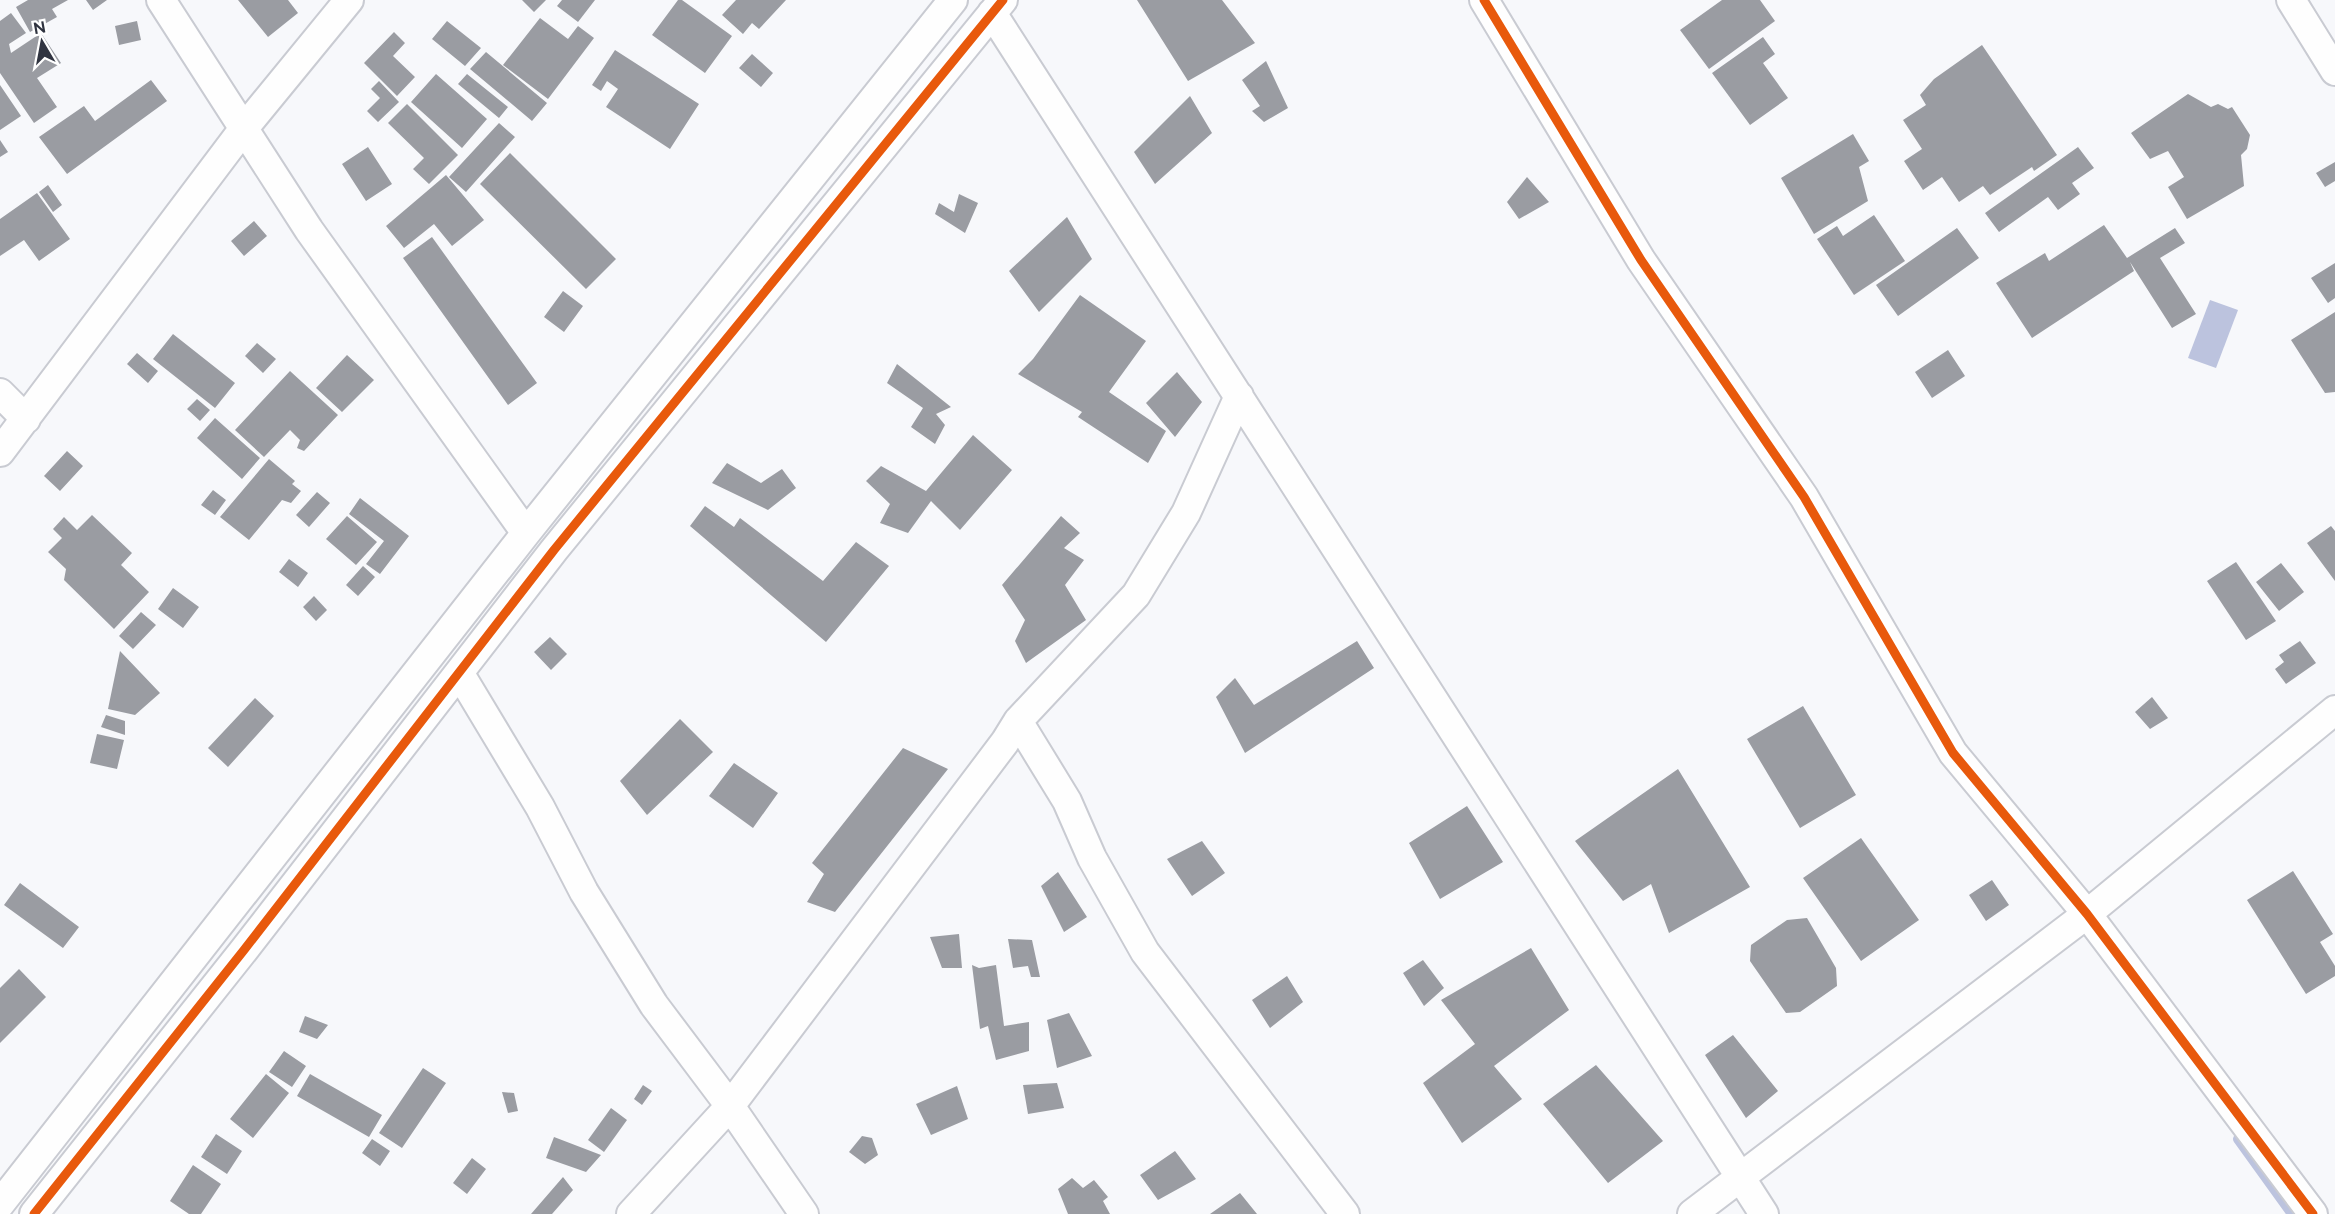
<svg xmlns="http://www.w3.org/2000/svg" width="2335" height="1214" viewBox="0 0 2335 1214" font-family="Raleway,sans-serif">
	<rect width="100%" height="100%" fill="#f7f8fb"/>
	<!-- water -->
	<path fill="#bcc3de" d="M2210,300L2238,310L2216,368L2188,358Z"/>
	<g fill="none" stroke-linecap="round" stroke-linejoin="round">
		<!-- stream -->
		<path stroke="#bcc3de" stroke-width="10" d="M2238,1139L2292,1214"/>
	</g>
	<!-- building -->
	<path fill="#9a9ca2" d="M28,0H68L52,9L57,17L30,32L16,7Z
		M86,0H107L93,10Z
		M238,0H288L298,13L268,37Z
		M522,0H546L534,12Z
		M562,0H595L578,22L557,6Z
		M678,0H682L732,36L705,73L652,35Z
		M736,0H786L759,29L752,23L743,34L722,15Z
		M1137,0H1222L1255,43L1188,81Z
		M1722,0H1760L1775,21L1709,69L1680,30Z
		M11,13L26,33L9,44L11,53L41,33L61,63L37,78L57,107L34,123L0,73V21Z
		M540,18L568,39L578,26L594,38L548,99L503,65Z
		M137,21L141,40L119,45L115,26Z
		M447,21L481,48L465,66L432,39Z
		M394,32L405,43L393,56L415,77L397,96L364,63Z
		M1763,37L1775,54L1763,63L1788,98L1750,125L1712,73Z
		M1982,45L2057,155L2034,171L2032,167L1990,195L1983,186L1959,202L1942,177L1923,190L1904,161L1922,149L1903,120L1926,105L1920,95L1934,79Z
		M615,50L699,104L670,149L606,107L618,89L607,81L601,91L592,85Z
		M486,52L547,103L532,121L470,69Z
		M752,54L773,73L761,87L739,68Z
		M1266,61L1288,108L1264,122L1252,111L1260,106L1242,80Z
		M436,74L487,119L462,148L411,102Z
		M467,74L508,107L499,118L458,84Z
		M151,80L167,101L67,174L39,137L84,106L95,121Z
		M379,81L399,102L378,122L367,111L380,98L371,89Z
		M0,85L21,116L0,130Z
		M2188,94L2211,107L2218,104L2228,109L2232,107L2250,135L2247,149L2241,155L2244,186L2187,219L2168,187L2184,177L2168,151L2150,159L2131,133Z
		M1190,96L1212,133L1155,184L1134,152Z
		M407,104L458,155L429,184L413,169L424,158L388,123Z
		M499,123L515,137L466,192L449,177Z
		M1853,134L1869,161L1859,167L1868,201L1814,234L1781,178Z
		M0,140L8,152L0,157Z
		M368,147L392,184L366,201L342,164Z
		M2078,147L2094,168L2072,183L2080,194L2058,210L2048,197L1999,232L1985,213Z
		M510,153L616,259L586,289L480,184Z
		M2335,162V181L2325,187L2316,173Z
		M446,175L484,220L452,246L434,224L404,248L386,226Z
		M1527,177L1549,202L1519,219L1507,202Z
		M48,185L62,205L53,212L39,192Z
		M37,193L70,239L39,261L24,240L0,256V219Z
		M959,194L978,203L965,233L935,214L939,203L954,212Z
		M1874,215L1905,261L1854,295L1817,239L1837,226L1843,236Z
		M1067,217L1092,259L1039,312L1009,271Z
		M254,221L267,236L244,256L231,241Z
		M2104,225L2127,258L2175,228L2185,243L2160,258L2196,314L2172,328L2130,262L2134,271L2032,338L1996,283L2045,253L2049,261Z
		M1957,228L1979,258L1898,316L1876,285Z
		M432,237L537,383L508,405L403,258Z
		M2335,263V298L2328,303L2311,278Z
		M563,291L583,306L564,332L544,317Z
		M1080,295L1146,341L1109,392L1166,431L1148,463L1078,417L1082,412L1018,374L1033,359Z
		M2335,312V392L2325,393L2291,340Z
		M173,334L235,383L215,408L153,359Z
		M257,343L276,359L263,373L245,356Z
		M1948,350L1965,376L1932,398L1915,372Z
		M137,353L158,371L148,383L127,364Z
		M347,355L374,380L342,412L316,388Z
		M897,364L951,407L936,414L945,425L935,444L911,427L923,408L887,383Z
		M290,371L338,415L304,451L297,448L300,440L290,430L264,457L235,430Z
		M1177,372L1202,402L1175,437L1146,403Z
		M197,399L210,410L200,421L187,409Z
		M215,418L260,458L242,479L197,438Z
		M973,435L1012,470L960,530L931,501L908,533L880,523L890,504L866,481L881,466L926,491Z
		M67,451L83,466L60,491L44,476Z
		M269,459L295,481L292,484L301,491L291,503L282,500L249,540L220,517Z
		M727,463L761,483L782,469L796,488L768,510L712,483Z
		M213,490L226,500L215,515L201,505Z
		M317,492L330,503L309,527L296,515Z
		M360,498L409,536L380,574L366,564L384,541L349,514Z
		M705,506L734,527L740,518L823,581L856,542L889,566L826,642L690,526Z
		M92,515L132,553L121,565L149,592L114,629L64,580L66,569L48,552L62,538L53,529L64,517L77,530Z
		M347,516L377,542L356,565L326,539Z
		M1061,516L1080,533L1064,548L1084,560L1065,585L1086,620L1026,663L1015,641L1025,620L1002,585Z
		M2331,526L2335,531V581L2307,543Z
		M289,559L308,573L298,587L279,572Z
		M2236,562L2276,621L2246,640L2207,581Z
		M2281,563L2304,592L2279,611L2256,582Z
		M363,566L375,577L358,596L346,585Z
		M173,588L199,607L183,628L158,609Z
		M314,596L327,610L316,621L303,607Z
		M141,612L156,625L133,649L119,636Z
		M550,637L567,654L551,670L534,652Z
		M1357,641L1374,668L1245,753L1216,697L1235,678L1254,705Z
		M2300,641L2316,663L2286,684L2275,669L2284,662L2279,655Z
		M120,651L160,693L135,715L108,709Z
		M2152,697L2168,718L2150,729L2135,712Z
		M255,698L274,716L228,767L208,748Z
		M1803,706L1856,795L1800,828L1747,739Z
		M106,715L125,721V735L101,727Z
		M680,719L713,752L647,815L620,781Z
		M97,734L124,740L117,769L90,763Z
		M903,748L948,769L835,912L807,902L824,874L812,863Z
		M734,763L778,793L753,828L709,796Z
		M1678,769L1750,887L1669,933L1651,884L1623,901L1575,841Z
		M1467,806L1503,862L1440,899L1409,843Z
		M1861,838L1919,920L1861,961L1803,878Z
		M1202,841L1225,873L1192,896L1167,859Z
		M2293,871L2333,934L2320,942L2335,966V976L2306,994L2247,900Z
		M1058,872L1087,917L1064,932L1041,886Z
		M1992,880L2009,905L1986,921L1969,895Z
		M20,883L79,927L63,948L4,905Z
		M1807,918L1836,968L1837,986L1800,1012L1786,1013L1750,961L1751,945L1787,920Z
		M959,934L962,968H942L930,937Z
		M1008,939L1032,940L1040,977H1031L1028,966L1013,968Z
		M1531,948L1569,1010L1494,1066L1522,1099L1462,1143L1423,1083L1475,1044L1441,1000Z
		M1423,960L1444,988L1424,1006L1403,973Z
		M972,965L979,968L996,965L1004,1026L1029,1022V1051L996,1060L988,1026L980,1029Z
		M19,969L46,997L0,1043V988Z
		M1287,976L1303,1002L1270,1028L1252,1000Z
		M1069,1013L1092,1056L1057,1068L1047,1020Z
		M305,1016L328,1025L317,1039L299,1032Z
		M1733,1035L1778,1091L1746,1118L1705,1055Z
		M284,1051L306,1066L292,1087L269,1072Z
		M1596,1065L1663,1141L1608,1183L1543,1104Z
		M423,1068L446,1083L402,1148L379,1133Z
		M266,1074L289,1093L253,1138L230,1119Z
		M310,1074L382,1115L369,1137L297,1096Z
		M1057,1083L1064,1108L1028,1114L1023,1085Z
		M643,1085L652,1091L642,1105L634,1099Z
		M957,1086L968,1119L931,1135L916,1104Z
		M502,1092L514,1093L518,1111L508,1113Z
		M611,1108L627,1120L604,1152L588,1140Z
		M216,1134L242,1151L227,1174L201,1157Z
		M862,1136L872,1138L878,1155L865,1164L849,1152Z
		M554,1137L601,1155L586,1172L546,1158Z
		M372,1139L390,1151L380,1166L362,1153Z
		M1175,1151L1196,1179L1158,1200L1140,1175Z
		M472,1158L486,1169L467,1194L453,1183Z
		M193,1165L221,1184L201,1214H189L170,1201Z
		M563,1177L573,1190L552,1214H531Z
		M1072,1178L1083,1188L1094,1180L1108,1197L1103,1201L1110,1214H1068L1058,1189Z
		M1240,1193L1257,1214H1210Z"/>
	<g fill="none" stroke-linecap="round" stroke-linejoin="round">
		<!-- minor casing -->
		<g stroke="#c9cbd2" stroke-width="32">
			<path id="minor" d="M161,0L309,230L526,533
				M1484,0L1641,260L1804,497L1953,753L2087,914L2313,1214
				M2291,0L2335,71
				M992,13L1764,1214
				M0,393L26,419
				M0,452L245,127L349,0
				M460,674L540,807L584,892L654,1005L730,1106L804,1214
				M1018,721L1136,595L1186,513L1239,396
				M0,1204L526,533L953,0
				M34,1214L244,950L554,550L1003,0
				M631,1214L730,1106L1005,742L1018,721L1067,801L1092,858L1145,952L1345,1214
				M1692,1214L2087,914L2335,710"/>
		</g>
		<!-- minor -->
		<use href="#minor" stroke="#fefefe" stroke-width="28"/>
		<!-- cycleway casing -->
		<g stroke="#fff" stroke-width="13">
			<path id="cycleway" d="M1484,0L1641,260L1804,497L1953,753L2087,914L2313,1214
				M34,1214L244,950L554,550L1003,0"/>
		</g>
		<!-- cycleway -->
		<use href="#cycleway" stroke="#e8590c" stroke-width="9"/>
	</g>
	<!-- north arrow -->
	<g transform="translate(42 42) rotate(350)" stroke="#ffffff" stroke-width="4.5" paint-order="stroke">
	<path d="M0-4.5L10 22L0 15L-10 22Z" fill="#303440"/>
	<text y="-9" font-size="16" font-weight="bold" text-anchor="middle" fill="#303440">N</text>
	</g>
</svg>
